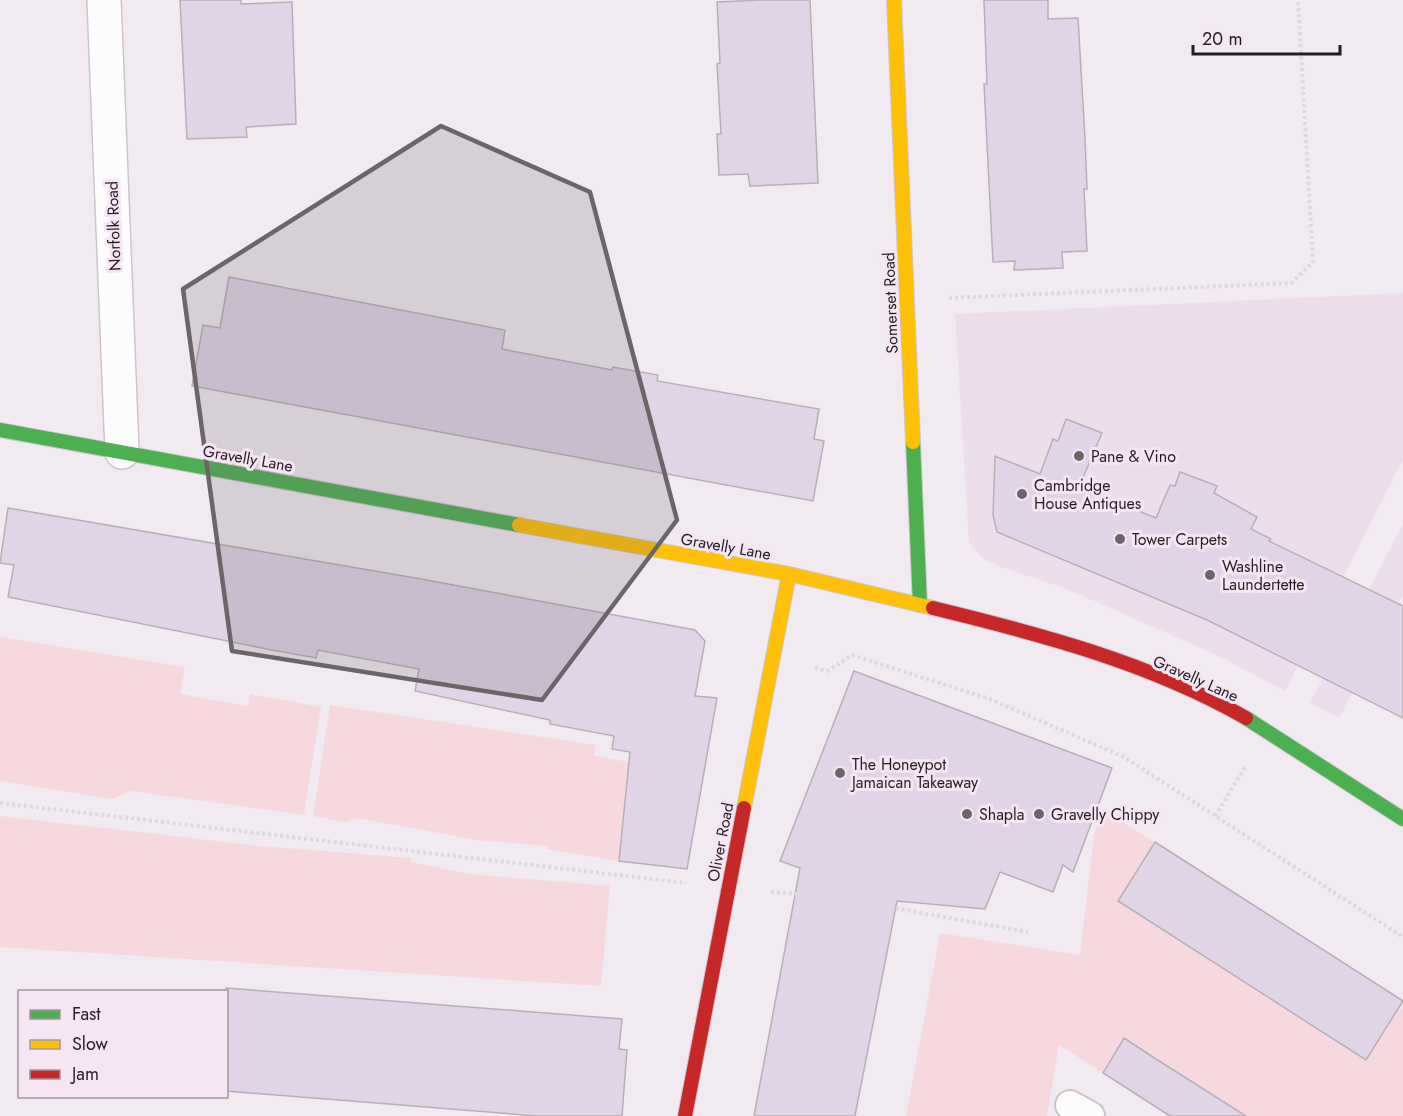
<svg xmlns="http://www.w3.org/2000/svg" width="1403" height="1116" viewBox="0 0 1403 1116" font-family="Jost,sans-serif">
	<rect width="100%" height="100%" fill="#f2eaf1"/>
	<!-- built -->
	<path fill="#eddeeb" d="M1403,293V460L1285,691L1219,656L1067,589L998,566L981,557L969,542L955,314Z
		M1403,524V594L1339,718L1310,703Z"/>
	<!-- green -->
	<path fill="#f8d8df" d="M0,637L185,667L180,694L248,706L250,694L321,707L304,815L131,791L112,799L0,781Z
		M330,705L596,745L594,756L629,762L619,861L547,849V846L477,840L357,818L345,822L313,816Z
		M1103,810L1155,842L1118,901L1366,1060L1400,1008L1403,1009V1116H1246L1125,1039L1103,1073L1059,1045L1047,1116H906L940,933L1080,955L1094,834Z
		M0,816L261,846L410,858L412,862L469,874L610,886L601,986L0,947Z"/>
	<!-- building -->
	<path fill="#e0d4e6" stroke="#b6b0b6" stroke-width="1.5" d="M180,0H241V4L292,2L296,124L246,127L247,137L187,139Z
		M761,0H810L818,183L750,186L748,174L719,175L717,134H721L717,64L720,63L717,2Z
		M984,0H1048V19L1078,18L1085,138L1087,189H1084L1087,251L1062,252L1063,268L1014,270L1015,261L993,262L984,84H987Z
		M229,277L505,330L502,349L612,370L613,367L658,375L657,381L819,409L814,439L824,441L813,501L192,386L203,325L220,328Z
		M1066,419L1102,433L1079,487L1156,518L1170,485L1175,486L1180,472L1217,486L1214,493L1257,517L1251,529L1271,539L1269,541L1403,606V718L1207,620L997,532L993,515L995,456L1040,474L1053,439L1058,441Z
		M8,508L421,579L695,630L705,641L695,696L717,698L687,869L619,861L630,752L612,749L614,736L550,724V720L415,691L419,669L318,650L316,658L272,650L8,597L14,565L0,563Z
		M854,671L1112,768L1073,872L1063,865L1053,892L1000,872L985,909L897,901L855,1116H754L800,868L780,861Z
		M1155,842L1403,1001L1366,1060L1118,901Z
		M226,988L622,1019L619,1049L627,1050L622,1116H537L226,1091Z
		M1124,1038L1156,1059L1246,1116H1170L1103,1073Z"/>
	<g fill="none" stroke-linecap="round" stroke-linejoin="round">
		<!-- lane casing -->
		<g stroke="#ccc6cb" stroke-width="32">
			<path id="lane" d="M1070,1105L1090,1116"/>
		</g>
		<!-- street casing -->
		<g stroke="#ccc6cb" stroke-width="36">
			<path id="street" d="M104,0L122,452"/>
		</g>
		<!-- fast casing -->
		<g stroke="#ccc6cb" stroke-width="16">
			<path id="fast" d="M0,430L519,525
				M913,442L920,605
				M1246,718L1403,819"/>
		</g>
		<!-- slow casing -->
		<g stroke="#ccc6cb" stroke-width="16">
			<path id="slow" d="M894,0L913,442
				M519,525L789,574L933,608
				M744,808L789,574"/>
		</g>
		<!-- jam casing -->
		<g stroke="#ccc6cb" stroke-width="16">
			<path id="jam" d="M933,608C1040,634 1150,663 1246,718
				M685,1116L744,808"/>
		</g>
		<!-- path -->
		<path stroke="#dcdadc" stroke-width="4" stroke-dasharray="3 3" stroke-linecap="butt" d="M949,298L1291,283L1313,262L1298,0
			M815,668L827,671L852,655L990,699L1124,757L1403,937
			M0,803L686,883
			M1215,816L1246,766
			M771,892L826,896L1028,932"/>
		<!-- lane -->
		<use href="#lane" stroke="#fdfcfd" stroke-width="28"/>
		<!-- street -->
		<use href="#street" stroke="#fdfcfd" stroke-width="33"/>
		<!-- fast -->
		<use href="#fast" stroke="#4caf50" stroke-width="14"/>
		<!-- slow -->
		<use href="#slow" stroke="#ffc107" stroke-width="14"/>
		<!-- jam -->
		<use href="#jam" stroke="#c62828" stroke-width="14"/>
	</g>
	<!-- marked area -->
	<path fill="#6b656a" fill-opacity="0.2" stroke="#6b656a" stroke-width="4.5" stroke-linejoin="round" d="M441,126L590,192L677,520L542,700L232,651L183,289Z"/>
	<!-- markers -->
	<g fill="#6b656a" stroke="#f6e6f3" stroke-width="2">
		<circle cx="1079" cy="456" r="6"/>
		<circle cx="1022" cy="494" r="6"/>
		<circle cx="1120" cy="539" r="6"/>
		<circle cx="1210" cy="575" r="6"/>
		<circle cx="840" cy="773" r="6"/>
		<circle cx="967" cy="814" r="6"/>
		<circle cx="1039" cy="814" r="6"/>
	</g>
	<g text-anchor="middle" stroke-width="6" stroke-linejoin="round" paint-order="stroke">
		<!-- street labels -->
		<g font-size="16" fill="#231d22" stroke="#f6e6f3">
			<text transform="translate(113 226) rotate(-92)" y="6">Norfolk Road</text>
			<text transform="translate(890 303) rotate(-92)" y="6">Somerset Road</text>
			<text transform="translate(248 458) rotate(10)" y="6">Gravelly Lane</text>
			<text transform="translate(726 546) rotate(10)" y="6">Gravelly Lane</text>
			<text transform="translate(1196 678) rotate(24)" y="6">Gravelly Lane</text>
			<text transform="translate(720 842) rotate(-79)" y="6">Oliver Road</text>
		</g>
		<!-- poi labels -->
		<g font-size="16" fill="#231d22" stroke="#f6e6f3" text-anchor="start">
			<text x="1091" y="462">Pane &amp; Vino</text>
			<text x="1034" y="491">Cambridge<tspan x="1034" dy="18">House Antiques</tspan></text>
			<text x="1132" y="545">Tower Carpets</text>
			<text x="1222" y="572">Washline<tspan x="1222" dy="18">Laundertette</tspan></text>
			<text x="852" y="770">The Honeypot<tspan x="852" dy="18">Jamaican Takeaway</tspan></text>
			<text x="979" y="820">Shapla</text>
			<text x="1051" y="820">Gravelly Chippy</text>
		</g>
	</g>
	<!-- legend -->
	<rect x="18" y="990" width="210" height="108" fill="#f6e6f3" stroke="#a2969f" stroke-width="1.5"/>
	<rect x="30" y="1010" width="30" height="9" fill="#4caf50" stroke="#a2969f" stroke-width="1.5"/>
	<text x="72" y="1020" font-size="18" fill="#231d22">Fast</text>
	<rect x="30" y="1040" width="30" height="9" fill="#ffc107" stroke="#a2969f" stroke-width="1.5"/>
	<text x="72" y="1050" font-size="18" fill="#231d22">Slow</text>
	<rect x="30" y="1070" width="30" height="9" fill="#c62828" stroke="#a2969f" stroke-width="1.5"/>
	<text x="72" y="1080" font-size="18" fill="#231d22">Jam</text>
	<!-- scale -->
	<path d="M1193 45v9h147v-9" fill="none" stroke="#231d22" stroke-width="3"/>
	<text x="1202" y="45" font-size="18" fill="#231d22" stroke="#f6e6f3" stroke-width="4.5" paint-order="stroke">20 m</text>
</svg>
